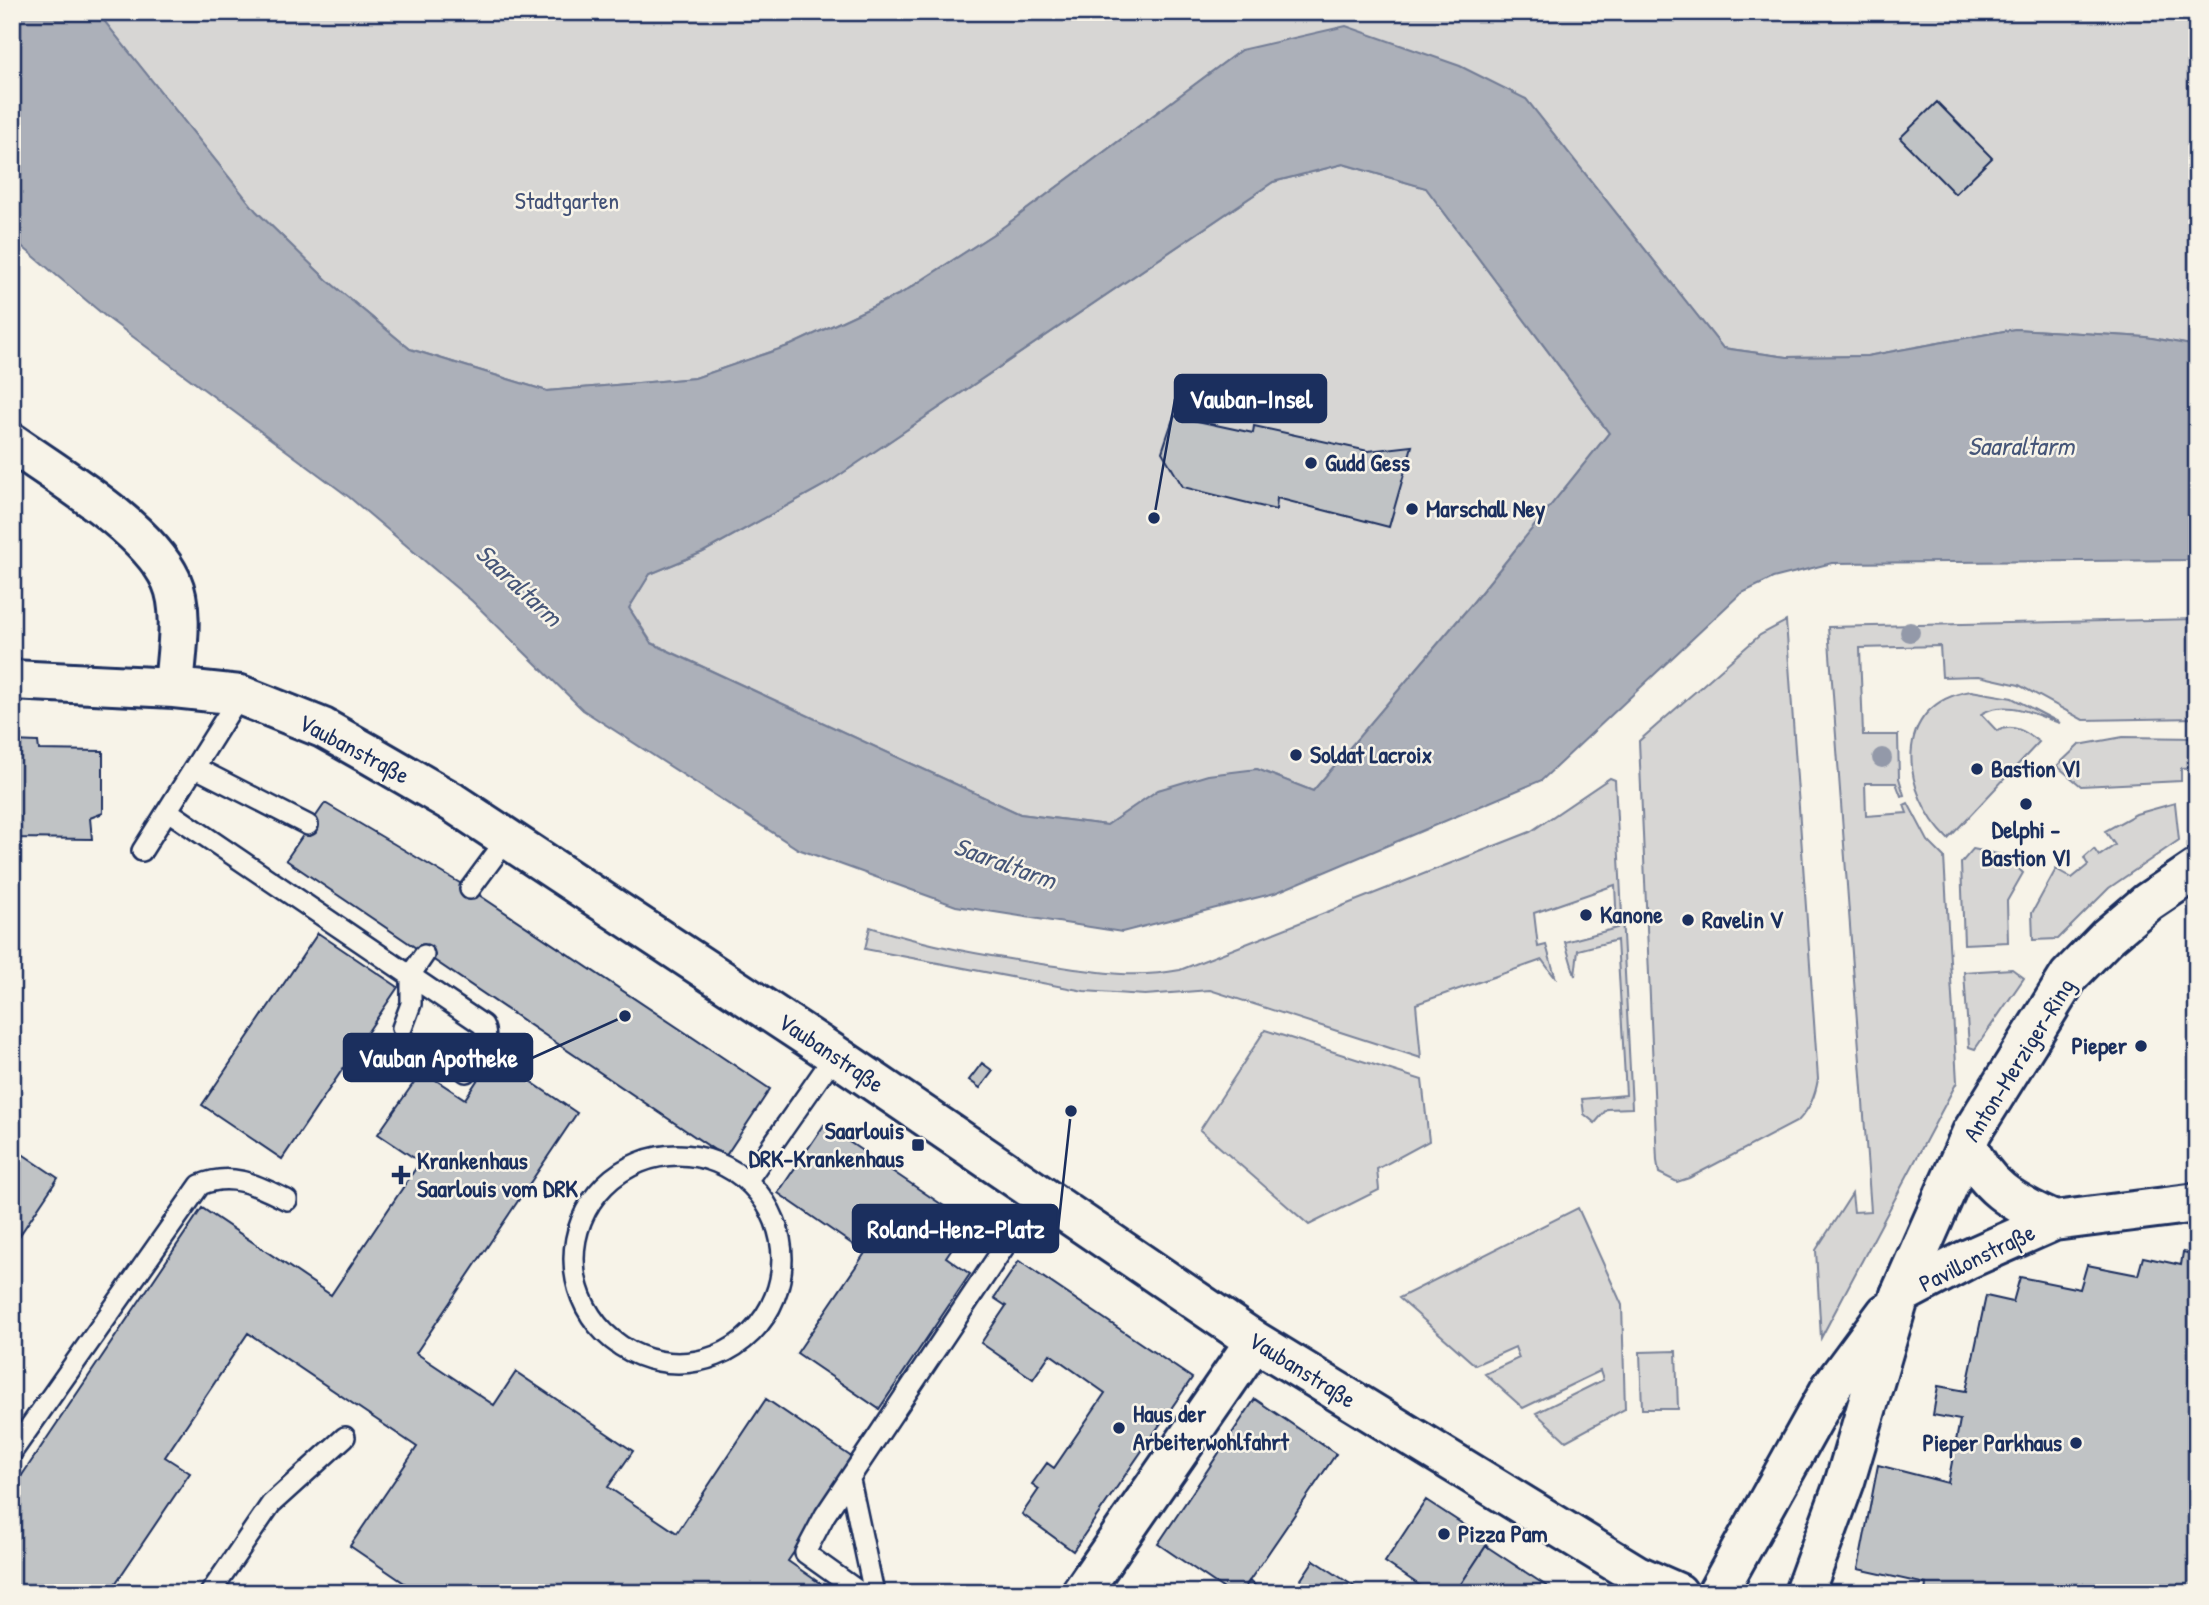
<svg xmlns="http://www.w3.org/2000/svg" width="2209" height="1605" viewBox="0 0 2209 1605" font-family="'Patrick Hand',sans-serif">
	<rect width="100%" height="100%" fill="#f7f3e8"/>
	<filter id="ink" filterUnits="userSpaceOnUse"><feTurbulence type="fractalNoise" baseFrequency=".0143" numOctaves="2"/><feDisplacementMap in="SourceGraphic" scale="14" xChannelSelector="R" yChannelSelector="G"/><feConvolveMatrix kernelMatrix="1 2 1 2 8 2 1 2 1" color-interpolation-filters="sRGB"/></filter>
	<g filter="url(#ink)">
		<!-- green -->
		<path fill="#d7d6d4" stroke="#798299" stroke-width="2" d="M97,12H2197V346L2146,337L2015,329L1867,356L1787,357L1723,348L1526,99L1241,50L998,231L902,293L791,345L695,378L547,391L410,349L327,280L256,211Z
			M1343,164L1426,188L1609,433L1470,606L1313,791L1257,769L1159,790L1107,825L1020,814L652,643L629,608L650,574L703,552L828,483L1273,182Z
			M2197,619V718L2083,720L2019,685L1979,676L1942,677L1940,646L1860,648L1863,735H1898L1899,778L1904,795L1901,796L1896,783H1865L1866,816L1907,813L1904,805L1908,803L1928,841L1944,857L1957,1082L1821,1338L1816,1250L1852,1194L1854,1212L1871,1211L1828,627Z
			M1786,621L1818,1079C1815,1097 1810,1108 1798,1121L1689,1178L1677,1182L1659,1173L1657,1161L1639,741L1760,635Z
			M1971,691L2012,698L2060,723C2035,715 2006,698 1981,714L1997,731C2013,723 2025,731 2039,742L1948,839C1901,794 1890,704 1971,691Z
			M2123,737L2197,738V767L2181,768V781L2081,786L2057,766L2079,745Z
			M1610,778L1615,780L1632,1108L1607,1109L1595,1123L1584,1114L1582,1099L1626,1095L1617,940L1578,950L1575,976L1565,942L1617,928L1615,885L1534,913L1538,947L1546,945L1556,979L1542,960L1416,1004L1421,1058L1210,990L1145,995L1084,991L865,949L870,927C928,946 987,956 1048,965C1094,972 1134,979 1180,970L1530,832Z
			M2175,803L2179,840L2109,888L2058,939L2033,940L2032,913L2056,869L2072,878L2088,865L2084,858L2094,849L2099,856L2115,845L2105,831L2136,814Z
			M1973,849L2006,856L2023,873L2007,901L2008,942L1964,944L1961,863Z
			M2012,969L2024,978L1975,1049L1969,1047L1964,972Z
			M1265,1030L1422,1080L1429,1141L1377,1169L1379,1190L1309,1225L1200,1130Z
			M1578,1208L1622,1305L1625,1409L1566,1441L1536,1413L1603,1380L1600,1371L1523,1408L1485,1374L1519,1358L1515,1347L1475,1365L1399,1298Z
			M1676,1351L1678,1409H1642L1640,1352Z"/>
		<!-- water -->
		<path fill="#acb0b9" stroke="#727c95" stroke-width="2" fill-rule="evenodd" d="M12,12H97L256,211L327,280L410,349L547,391L695,378L791,345L902,293L998,231L1241,50L1346,26L1460,66L1526,99L1723,348L1787,357L1867,356L2015,329L2146,337L2197,346V560L1832,563L1773,578L1740,594L1542,780L1275,893L1122,932L956,906L798,849L583,710L472,601L349,497L105,316L12,238ZM1343,164L1426,188L1609,433L1470,606L1313,791L1257,769L1208,775L1158,790L1107,825L1020,814L651,643L629,608L650,574L703,552L828,483L1273,182Z"/>
		<!-- building -->
		<path fill="#c0c3c5" stroke="#1b2f5e" stroke-width="2" d="M1937,102L1992,158L1955,194L1900,138Z
			M1174,416L1253,433L1254,426L1368,451L1412,446L1389,527L1277,498L1276,510L1183,487L1162,452Z
			M12,741L38,742L39,750L103,751V813L90,818L92,839L12,838Z
			M325,803L470,889L770,1089L725,1157L286,860Z
			M318,933L398,987L282,1159L202,1105Z
			M493,1056L577,1113L416,1353L494,1405L516,1372L633,1451L608,1487L677,1533L766,1399L856,1460L788,1561L834,1593H589L584,1589L582,1593H419L350,1546L417,1447L248,1333L165,1457L190,1473L109,1593H19L13,1588L12,1490L202,1208L331,1295L420,1162L378,1134L422,1071L465,1099Z
			M982,1063L993,1071L980,1088L969,1080Z
			M824,1125L969,1223L946,1257L970,1274L879,1409L797,1353L865,1253L778,1193Z
			M12,1147L58,1178L12,1247Z
			M2183,1252L2197,1255V1593H1925L1926,1584L1858,1569L1878,1465L1948,1483L1960,1420L1933,1415L1938,1386L1966,1391L1986,1296L2013,1302L2020,1277L2080,1289L2087,1265L2138,1275L2143,1257L2181,1265Z
			M1019,1261L1192,1378L1073,1551L1022,1514L1039,1489L1032,1484L1047,1463L1054,1468L1105,1393L1050,1354L1033,1379L981,1343L1006,1306L994,1298Z
			M1255,1399L1336,1454L1241,1593H1230L1158,1544Z
			M1426,1500L1489,1541L1455,1593H1431L1385,1562Z
			M1486,1546L1557,1593H1455Z
			M1314,1560L1364,1593H1292Z
			M1249,1581L1265,1592L1264,1593H1241Z"/>
		<g fill="none" stroke-linecap="round" stroke-linejoin="round">
			<!-- lane casing -->
			<g stroke="#1b2f5e" stroke-width="24">
				<path id="lane" d="M196,768L308,825
					M168,811L483,1025C492,1042 476,1058 466,1072
					M142,851L240,695
					M470,889L507,839
					M402,1028L411,1004V974L424,955
					M574 1259a104 104 0 1 1 208 0a104 104 0 1 1-208 0Z
					M747,1181L835,1055
					M12,1452L200,1185C232,1171 258,1186 287,1200
					M850,1480L874,1593
					M210,1593L271,1504L345,1437
					M861,1593L805,1553L825,1515L1039,1195"/>
			</g>
			<!-- street casing -->
			<g stroke="#1b2f5e" stroke-width="44">
				<path id="street" d="M12,443C59,476 147,528 171,580C185,611 176,655 174,688
					M12,680L174,688L240,695L323,728L371,755L452,802L835,1055L1255,1341L1637,1575L1678,1593
					M1967,1143C1984,1187 2013,1202 2054,1221
					M1900,1295L1966,1260L2054,1221L2197,1203
					M1081,1593L1255,1341"/>
			</g>
			<!-- secondary casing -->
			<g stroke="#1b2f5e" stroke-width="44">
				<path id="secondary" d="M1717,1593L1832,1386L1886,1313
					M1804,1593L1845,1481L1900,1295L1972,1132L2069,976L2107,937L2148,902L2197,869"/>
			</g>
			<!-- lane -->
			<use href="#lane" stroke="#f7f3e8" stroke-width="19"/>
			<!-- street -->
			<use href="#street" stroke="#f7f3e8" stroke-width="38"/>
			<!-- secondary -->
			<use href="#secondary" stroke="#f7f3e8" stroke-width="38"/>
		</g>
		<!-- trees -->
		<g fill="#9399a9">
			<circle cx="1910" cy="632" r="10"/>
			<circle cx="1882" cy="758" r="10"/>
		</g>
	</g>
	<!-- markers -->
	<g fill="#1b2f5e" stroke="#f7f3e8" stroke-width="2.5">
		<circle cx="1311" cy="463" r="7"/>
		<circle cx="1412" cy="509" r="7"/>
		<circle cx="1296" cy="755" r="7"/>
		<circle cx="1977" cy="769" r="7"/>
		<circle cx="2026" cy="804" r="7"/>
		<circle cx="1586" cy="915" r="7"/>
		<circle cx="1688" cy="920" r="7"/>
		<circle cx="2141" cy="1046" r="7"/>
		<rect x="911" y="1138" width="14" height="14" rx="3.5"/>
		<path d="M397.5 1164.5h7v7h7v7h-7v7h-7v-7h-7v-7h7z"/>
		<circle cx="1119" cy="1428" r="7"/>
		<circle cx="2076" cy="1443" r="7"/>
		<circle cx="1444" cy="1534" r="7"/>
	</g>
	<g text-anchor="middle" stroke-width="5" stroke-linejoin="round" paint-order="stroke">
		<!-- park labels -->
		<g font-size="24" fill="#415076" stroke="#f7f3e8">
			<text x="567" y="209">Stadtgarten</text>
		</g>
		<!-- poi labels -->
		<g font-size="24" font-weight="bold" fill="#1b2f5e" stroke="#f7f3e8" text-anchor="start">
			<text x="1325" y="471">Gudd Gess</text>
			<text x="1426" y="517">Marschall Ney</text>
			<text x="1310" y="763">Soldat Lacroix</text>
			<text x="1991" y="777">Bastion VI</text>
			<text x="2026" y="838" text-anchor="middle">Delphi -<tspan x="2026" dy="28">Bastion VI</tspan></text>
			<text x="1600" y="923">Kanone</text>
			<text x="1702" y="928">Ravelin V</text>
			<text x="2127" y="1054" text-anchor="end">Pieper</text>
			<text x="904" y="1139" text-anchor="end">Saarlouis<tspan x="904" dy="28">DRK-Krankenhaus</tspan></text>
			<text x="417" y="1169">Krankenhaus<tspan x="417" dy="28">Saarlouis vom DRK</tspan></text>
			<text x="1133" y="1422">Haus der<tspan x="1133" dy="28">Arbeiterwohlfahrt</tspan></text>
			<text x="2062" y="1451" text-anchor="end">Pieper Parkhaus</text>
			<text x="1458" y="1542">Pizza Pam</text>
		</g>
		<!-- street labels -->
		<g font-size="24" fill="#1b2f5e" stroke="#f7f3e8">
			<text transform="translate(354 749) rotate(28)" y="8">Vaubanstraße</text>
			<text transform="translate(831 1053) rotate(34)" y="8">Vaubanstraße</text>
			<text transform="translate(2019 1060) rotate(-58)" y="8">Anton-Merziger-Ring</text>
			<text transform="translate(1977 1258) rotate(-26)" y="8">Pavillonstraße</text>
			<text transform="translate(1302 1370) rotate(32)" y="8">Vaubanstraße</text>
		</g>
		<!-- water labels -->
		<g font-size="26" font-style="italic" fill="#465679" stroke="#f7f3e8">
			<text x="2021" y="455">Saaraltarm</text>
			<text transform="translate(519 585) rotate(43)" y="9">Saaraltarm</text>
			<text transform="translate(1005 863) rotate(20)" y="9">Saaraltarm</text>
		</g>
	</g>
	<!-- callouts -->
	<path fill="none" stroke="#1b2f5e" stroke-width="2.5" d="M1154 518L1175 399M625 1016L532 1058M1071 1111L1058 1229"/>
	<g fill="#1b2f5e" stroke="#f7f3e8" stroke-width="2.5">
		<circle cx="1154" cy="518" r="7"/>
		<circle cx="625" cy="1016" r="7"/>
		<circle cx="1071" cy="1111" r="7"/>
	</g>
	<g fill="#1b2f5e" stroke="#1b2f5e" stroke-width="2.5">
		<rect x="1175" y="375" width="151" height="47" rx="7"/>
		<rect x="344" y="1034" width="188" height="47" rx="7"/>
		<rect x="853" y="1205" width="205" height="47" rx="7"/>
	</g>
	<g font-size="26" text-anchor="middle" font-weight="bold" fill="#fff">
		<text x="1251" y="408">Vauban-Insel</text>
		<text x="438" y="1067">Vauban Apotheke</text>
		<text x="956" y="1238">Roland-Henz-Platz</text>
	</g>
	<!-- margin -->
	<rect width="2209" height="1605" fill="none" stroke="#f7f3e8" stroke-width="42"/>
	<rect x="21" y="21" width="2167" height="1563" fill="none" stroke="#1b2f5e" stroke-width="2.5" filter="url(#ink)"/>
</svg>
